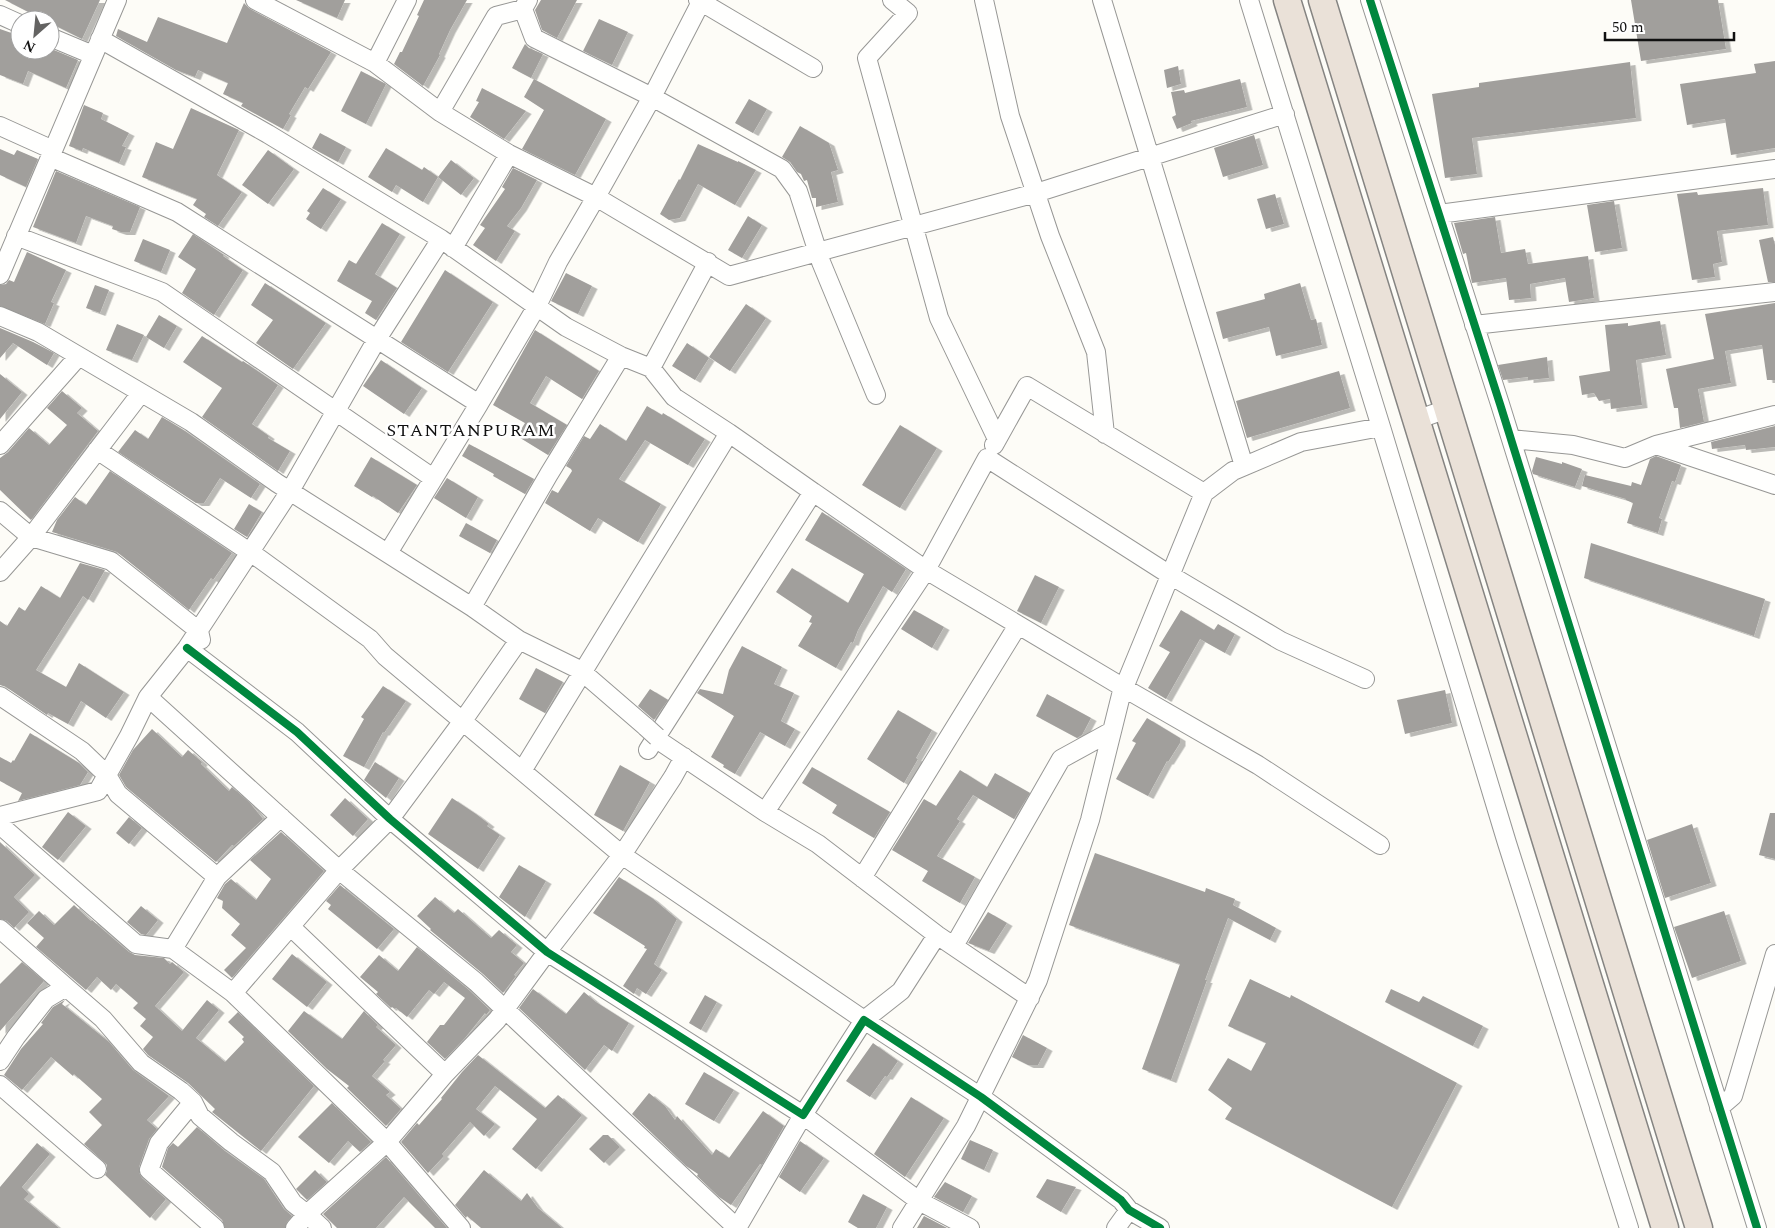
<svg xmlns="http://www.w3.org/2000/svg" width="1775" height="1228" viewBox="0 0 1775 1228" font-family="Spectral,serif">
	<defs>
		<filter id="shadow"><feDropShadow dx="5.5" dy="3" stdDeviation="0" flood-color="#0004"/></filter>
	</defs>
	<rect width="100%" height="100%" fill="#fdfcf7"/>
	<!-- building -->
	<path fill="#a19f9c" filter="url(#shadow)" d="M5,0H100L82,39L50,23V20H44Z
		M296,0H345L337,18Z
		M424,0H467L450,30L439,54L440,55L423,86L394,64L400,52H402L419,16L417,15Z
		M541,0H577L557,38L542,30L535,10Z
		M1631,0H1718L1726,49L1641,61Z
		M244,3L250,9L331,52L308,89L305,87L289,114L291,115L283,129L241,106L243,103L223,94L228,83L198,70L195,77L176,70L116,36L118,29L147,42L158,17L227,43Z
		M599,19L628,32L612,65L583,51Z
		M0,29L20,36V50H54L78,60L66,88L28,71L23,84L0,75Z
		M525,44L529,48L543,54L531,78L512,68Z
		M1775,61V148L1731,155L1725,119L1687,125L1680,84L1756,73L1754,64Z
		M1630,62L1636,118L1472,138L1477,174L1445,178L1432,94L1479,87V83Z
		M1178,66L1181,84L1167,88L1164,70Z
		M361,71L386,84L366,124L341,111Z
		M534,79L606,119L575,175L522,149L544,110L524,97Z
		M1240,79L1247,107L1191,121L1192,123L1177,129L1172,117L1176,115L1171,92L1184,90L1185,93Z
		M482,88L526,111L504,139L470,117L479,102L476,101Z
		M749,99L767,109L753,133L735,123Z
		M84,105L103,113L101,119L129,133L122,146L126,147L119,163L83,148L82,151L69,146Z
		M191,108L239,130L217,175L242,192L218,226L204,217L206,214L193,205L197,199L142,177L156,142L173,149Z
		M800,126L829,143L838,170L831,172L838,202L816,207V198H812L807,180L804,181L801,174L797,172L790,162L782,157Z
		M320,133L346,147L338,162L312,148Z
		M1254,135L1263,165L1223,177L1214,148Z
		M698,144L738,162V161L756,170L735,205L698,184L680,218L669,220L660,214L679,179L680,180Z
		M386,148L422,170L424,167L438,177L423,202L396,185L392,192L368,177Z
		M0,149L14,155L17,150L38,159L26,187L0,175Z
		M268,150L294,169L268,204L242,185Z
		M451,160L474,178L461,195L438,177Z
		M513,168L537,180L521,208L507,226L515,231L496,261L473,245L485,228L480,225L505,189L502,187Z
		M56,171L140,207L130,232H121L112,229L113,226L86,216L76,243L33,227Z
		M323,188L341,199L321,229L306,219L310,213L307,211Z
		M1763,188L1768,225L1717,231L1722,262L1713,264L1715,277L1692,280L1677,194L1697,192L1698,195Z
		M1275,194L1284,224L1266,229L1257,199Z
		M1614,201L1622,248L1595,252L1587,205Z
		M748,216L762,225L742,258L728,250Z
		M1495,217L1501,253L1525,249L1528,264L1588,256L1594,298L1569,302L1565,278L1530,284L1531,298L1509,300L1506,278L1472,283L1466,253L1463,254L1454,223Z
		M382,223L400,234L375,274L397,288L376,320L365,313L372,301L337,281L349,260L356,264Z
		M193,234L224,255L223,256L243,270L214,315L182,293L196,269L178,257Z
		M1773,237L1775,245V282H1768L1759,240Z
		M143,239L170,250L161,272L134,261Z
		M27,252L66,270L51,302L54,303L45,324L0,306V285L6,284L9,280L14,282Z
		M445,270L493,302L448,372L401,342Z
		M566,273L592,286L578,314L551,301Z
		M265,283L326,323L293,369L256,343L273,320L251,305Z
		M1300,283L1311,320L1316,319L1322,345L1276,356L1269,327L1223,339L1216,312L1265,299L1264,294Z
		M95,285L109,290L100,313L86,308Z
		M1775,303V380H1767L1762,345L1725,351L1731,383L1698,389L1704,422L1680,428L1678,408H1674L1666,369L1714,359L1705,314Z
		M746,304L766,318L730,371L709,357Z
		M159,315L177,326L164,348L146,337Z
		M1660,321L1666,355L1636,360L1642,405L1611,409L1610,399L1599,401L1594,393L1582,395L1579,376L1610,371L1605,325L1628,323V326Z
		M117,324L144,335L132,360L106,350Z
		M0,328L33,342L54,353L47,365L13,343L0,358Z
		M535,330L599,371L582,399L546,376L530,403L567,425L548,455L517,436L525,423L493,405Z
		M202,336L242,362L243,361L278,385L252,424L269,436L268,438L290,451L278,471L202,417L222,388L183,362Z
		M687,343L709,358L695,380L672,366Z
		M1547,357L1549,378L1528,380V377L1503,380L1498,365Z
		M381,360L422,388L404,414L363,386Z
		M1339,371L1350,408L1247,438L1236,401Z
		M0,374L22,392L0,419Z
		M62,391L82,408L77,413L98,431L31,520L0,490V458L8,452L29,428L49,445L67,425L47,408Z
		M647,406L662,415L663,413L705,439L688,465L645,440L619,479L661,504L638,542L598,518L590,531L545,503L552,490L558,493L572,471L571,469L566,466L584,436L590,439L600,424L626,441Z
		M162,417L185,431L260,484L251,498L220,478L204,503H196L118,452L135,430L148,439Z
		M900,425L937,448L900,508L862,485Z
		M1775,426V447L1746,450L1745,445L1712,449L1711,442Z
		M469,444L534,479L525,494L493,476L494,474L462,456Z
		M1656,456L1681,465L1675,482L1672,481L1659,518L1662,519L1658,533L1627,523L1633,503L1626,500V499L1582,486L1585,475L1631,486L1632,482L1641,485L1650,459Z
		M371,457L417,485L398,513L373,496L372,497L354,486Z
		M1536,457L1562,464V462L1582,469L1575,487L1533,474L1532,471Z
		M110,471L232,553L213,580L211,578L189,610L117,552L52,532L57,520L75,497L86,505Z
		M447,478L478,497L466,518L434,498Z
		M249,504L262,512L247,537L234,529Z
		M822,512L906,569L892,592L883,586L858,630L853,643L851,642L836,668L798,646L812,623L809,622L812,616L776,592L792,568L848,603L864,574L805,540Z
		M466,523L497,540L490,553L459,536Z
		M1591,543L1765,599L1754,636L1584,578Z
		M80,563L105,570L88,600L83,596L36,670L66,687L79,663L124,692L106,718L81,701L68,724L48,713L47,715L6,687L0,685V621L7,626L19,607L25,611L41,586L60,598Z
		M1035,575L1059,587L1041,623L1017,611Z
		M914,610L944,627L932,648L901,629Z
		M1181,610L1214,630L1218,624L1235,634L1225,653L1200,639L1166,699L1148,688L1170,652L1159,646Z
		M742,646L782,667L774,684L794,693L781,721L795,729L785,746L760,732L735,774L723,767L724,765L711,757L734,716L697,693L700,689L723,694L729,670Z
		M536,668L563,682L545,713L519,699Z
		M383,686L406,701L384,733L383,732L364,767L343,756L364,719L361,717Z
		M650,689L668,700L654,720L638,706Z
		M1445,690L1452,723L1405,734L1397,700Z
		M1047,694L1091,718L1082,735L1077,738L1036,716Z
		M898,710L932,730L916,758L918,759L904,783L867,759Z
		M1147,718L1180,738V743L1168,762L1167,761L1148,796L1116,779L1136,743L1132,741Z
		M152,729L182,757L188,750L202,762L201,764L229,791L232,787L250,803L263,819L234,846L232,845L216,862L126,787L119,775L133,750Z
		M30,733L79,763L88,772L80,785L18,801L22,793L0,781V757L11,763L13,760L14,761Z
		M375,762L399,778L386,798L364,780Z
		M620,765L650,782L623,831L594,815Z
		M812,767L890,812L874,838L832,813L837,805L802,783Z
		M960,770L987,787L995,773L1030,793L1014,819L973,795L957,819L960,821L937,856L975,877L960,903L922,881L928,871L892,850L924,799L936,806Z
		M345,798L368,819L353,836L330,815Z
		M452,798L476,814L489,824L487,826L500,835L478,869L428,834Z
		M68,812L86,826L58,860L42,847Z
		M1770,813H1775V859L1759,855Z
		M129,817L142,828L129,844L116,833Z
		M1692,824L1711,883L1665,898L1647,840Z
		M281,832L324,871L232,978L224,970L246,948L231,935L240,924L222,908L223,901L217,898L225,884L231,879L256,900L271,879L250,860Z
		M0,842L35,875L14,897L29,912L14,928L7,921L0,919Z
		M1095,853L1205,892L1206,888L1235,899L1233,905L1276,928L1270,940L1228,918L1205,980H1207L1171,1080L1142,1069L1180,964L1069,925Z
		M519,865L546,881L525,917L499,897Z
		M619,877L652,898L677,919L654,964L662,970L646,994L637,988L634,994L623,986L647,949L644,948L645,946L593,913Z
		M340,885L394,929L377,949L328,909L331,905L326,901Z
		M435,897L454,913L458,909L491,938L499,930L517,945L511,952L524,963L514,975L516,976L503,993L483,974L430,930L431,929L417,916Z
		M74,905L91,921L92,920L129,952L135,955L164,958L170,964L172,962L184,972L155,1006L182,1031L207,1000L219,1010L196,1038L225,1062L244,1042L242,1039L244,1037L228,1022L238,1012L314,1086L261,1151L212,1112L215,1109L188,1083L148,1055L143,1049L153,1037L140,1026L146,1019L133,1008L138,1003L116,984L111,990L97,977L86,990L36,947L44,938L27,923L39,911L54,925Z
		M141,906L158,920L146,935L141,934L127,922Z
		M1724,911L1741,961L1692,978L1674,927Z
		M988,912L1007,923L989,951L968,943Z
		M417,947L469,990L490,1010L486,1015L485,1013L465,1038L445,1059L427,1042L440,1025H444L465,998L444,982L434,994L429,990L407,1017L396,1008L395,1009L392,1007L391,1008L376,994L378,992L360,977L379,955L398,971Z
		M292,954L327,982L307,1007L272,979Z
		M22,962L44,981L0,1031V984Z
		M1250,979L1290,998L1291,995L1457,1083L1392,1207L1225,1119L1232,1108L1208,1090L1228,1058L1251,1071L1266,1043L1228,1026Z
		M533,989L566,1014L584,992L596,1002L629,1023L612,1051L604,1045L585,1070L519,1008Z
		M1391,989L1419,1002L1423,996L1483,1026L1473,1046L1385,1002Z
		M705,995L717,1002L701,1030L689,1023Z
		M65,1000L62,1004L109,1042L133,1070L169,1096L147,1120L157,1129L149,1139L139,1167V1173L142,1178L166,1199L150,1218L105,1175L107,1171V1165L84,1144L102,1125L89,1112L102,1099L74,1074L73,1076L51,1057L22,1090L4,1075L21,1049L43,1024L41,1023L53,1007Z
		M304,1011L342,1039L364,1011L378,1025L376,1027L396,1045L383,1060L385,1061L372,1076L390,1092L386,1095L401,1109L386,1126L347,1088L349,1086L327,1069L288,1031Z
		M1023,1035L1047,1048L1038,1065H1028L1012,1057Z
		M873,1043L898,1061L887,1077L885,1076L870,1097L846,1081Z
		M478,1055L545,1108L558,1095L582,1115L536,1169L512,1149L537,1119L495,1086L476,1109L495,1124L484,1136L470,1122L442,1154L444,1156L428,1173L401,1142L417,1123L419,1125L442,1099L441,1098L462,1072Z
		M704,1072L734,1090L714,1121L685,1104Z
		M649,1093L665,1106L675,1120L677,1116L712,1155L716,1149L729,1158L763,1111L784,1126L762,1165L760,1164L731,1205L719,1197L697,1176L698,1174L686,1166L632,1114Z
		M911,1097L944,1118L905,1177L874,1154Z
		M332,1103L371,1142L360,1152L348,1141L329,1163L298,1137Z
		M197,1127L225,1151L264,1179L284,1209L292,1216L287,1222L285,1228H225L222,1220L162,1167L168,1148L173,1143L178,1147Z
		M603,1135H608L620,1147L604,1163L589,1149Z
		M970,1140L993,1150L984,1170L961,1159Z
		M800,1141L824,1158L800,1192L779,1177Z
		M37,1143L50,1154L22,1187L29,1194L24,1199L59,1228H0V1187Z
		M386,1157L447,1228H435L404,1197L376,1228H337L323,1214Z
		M315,1170L327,1182L307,1200L296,1189Z
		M484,1170L521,1201L527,1193L538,1208L562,1228H481L467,1216L466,1218L455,1205Z
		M1047,1179L1076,1187L1061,1212L1036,1197Z
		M945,1182L972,1196L963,1212L934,1197Z
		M863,1194L887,1207L876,1228H858L848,1222Z
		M924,1216L947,1228H917Z"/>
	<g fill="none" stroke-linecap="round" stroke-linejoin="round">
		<!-- minor casing -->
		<g stroke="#979795" stroke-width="20">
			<path id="minor" d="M255,0L375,63L407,0
				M698,0L813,68
				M892,0L908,13L867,58L939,318L997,439
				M984,0L1010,116L1050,236L1096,352L1105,434
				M1102,0L1244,466
				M1249,0L1381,427L1507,843L1629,1228
				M1370,0L1500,404L1757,1228
				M523,9L534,38L652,97L782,169L798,191L821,262L876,395
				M0,15L20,24
				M50,37L93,55
				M100,39L268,134L441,239L566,327L621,356L651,368L674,397L729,433
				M375,63L440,112L509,154L596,197L729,276L1036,193L1285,114
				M440,112L496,16L523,9L528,0
				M0,126L53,150
				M50,157L177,212L479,404L388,553
				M1439,214L1775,169
				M16,236L162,292L433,478
				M453,248L509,154
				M0,275L117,0
				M0,316L38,332L191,422L277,483L472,607L519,640L580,670L646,727
				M1474,325L1775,292
				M651,368L708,262
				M141,393L31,537L111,561L199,631L201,640
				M479,404L537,306L558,262L596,197L652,97L702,0
				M1416,420L1447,409
				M1511,439L1573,445L1625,458L1656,445L1775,485
				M0,445L78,357
				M994,445L1027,386L1204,493
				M1656,445L1775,415
				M97,450L260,559L370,639L385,656L622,855L864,1020L901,991L937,935
				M0,511L31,537L0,572
				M472,607L549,474L621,356
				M187,648L297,732L390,819L547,952L803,1115L864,1020L981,1097L1121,1200L1129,1210L1160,1228
				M0,696L82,751L107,775L118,794L217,877
				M148,697L187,648L290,491L377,339L441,239
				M657,737L655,738L765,812L818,844L937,935L1030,998
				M648,750L813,492L926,570L1124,688L1258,765L1380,845
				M522,771L729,433L813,492
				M765,812L926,570L987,458L1170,575L1281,641L1365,679
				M0,816L98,791L129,736L148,697L339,870L390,819L462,722L519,640
				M0,825L136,944L173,949L233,993L387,1142L445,1074L497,1020L547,952L622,855L673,777L684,757
				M862,878L1018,625
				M291,927L445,1074
				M0,929L66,987
				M954,946L1061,759L1112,731
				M173,949L217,877L281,817
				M233,993L339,870L476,982L737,1228
				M0,1061L16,1037L46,999L66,987L103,1019L141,1063L181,1091L193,1102L200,1116L231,1142L272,1172L293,1203L307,1214L295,1228
				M0,1085L97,1169
				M193,1102L159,1143L149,1170L215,1228
				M1719,1108L1733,1096L1775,954
				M322,1228L307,1214L387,1142L461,1228
				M737,1228L803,1115L919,1201L970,1228
				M902,1228L966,1126L1038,980L1090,820L1121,695L1204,493L1233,471L1301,442L1381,427
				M1116,1228L1129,1210"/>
		</g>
		<!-- highway casing -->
		<g stroke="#858482" stroke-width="29">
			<path id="highway" d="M1287,0L1665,1228
				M1322,0L1699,1228"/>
		</g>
		<!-- minor -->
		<use href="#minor" stroke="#fffffe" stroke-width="18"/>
		<!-- highway -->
		<use href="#highway" stroke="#eae1d8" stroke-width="26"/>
		<!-- minor-bridge casing -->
		<g stroke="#979795" stroke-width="20" stroke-linecap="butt">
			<path id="minor-bridge" d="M646,727L657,737"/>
		</g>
		<!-- minor-bridge -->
		<use href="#minor-bridge" stroke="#fffffe" stroke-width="18"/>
		<!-- cycleway casing -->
		<g stroke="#fff" stroke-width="11">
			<path id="cycleway" d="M1370,0L1500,404L1757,1228
				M187,648L297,732L390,819L547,952L803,1115L864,1020L981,1097L1121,1200L1129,1210L1160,1228"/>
		</g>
		<!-- cycleway -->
		<use href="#cycleway" stroke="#00873e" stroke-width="8"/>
	</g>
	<g text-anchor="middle" stroke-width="5" stroke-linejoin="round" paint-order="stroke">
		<!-- neighbourhood labels -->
		<g font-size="18" letter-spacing="1" fill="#111" stroke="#fff">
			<text x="471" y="436">STANTANPURAM</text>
		</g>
	</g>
	<!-- north arrow -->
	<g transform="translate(35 35) rotate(207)"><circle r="24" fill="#ffffff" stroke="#a0a0a0"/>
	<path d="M0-4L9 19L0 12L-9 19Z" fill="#646362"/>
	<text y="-8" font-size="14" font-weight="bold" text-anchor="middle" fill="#111111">N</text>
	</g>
	<!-- scale -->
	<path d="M1605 32v8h129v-8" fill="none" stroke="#111111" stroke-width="2.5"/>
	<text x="1612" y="32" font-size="15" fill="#111111" stroke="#ffffff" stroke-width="4" paint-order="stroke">50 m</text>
</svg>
